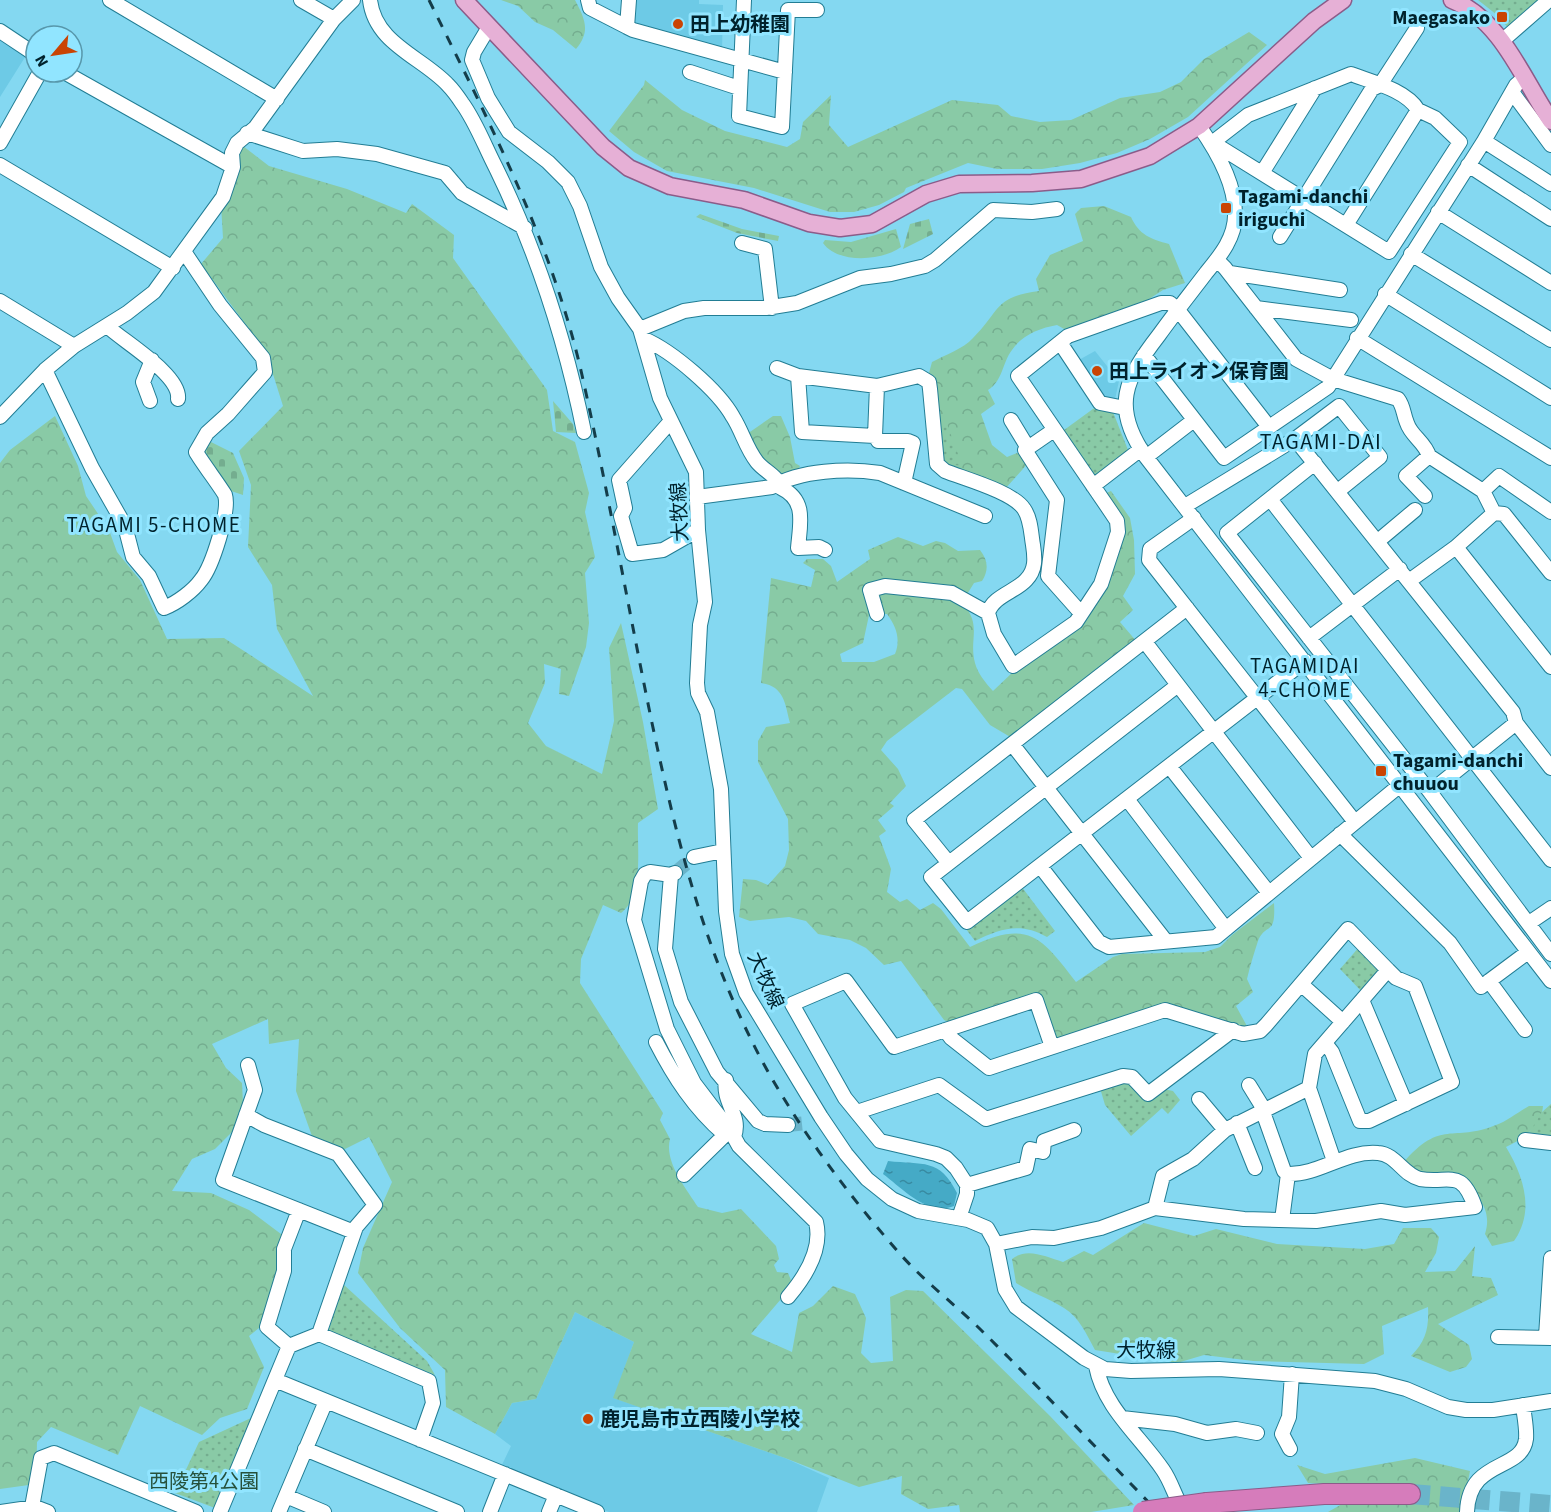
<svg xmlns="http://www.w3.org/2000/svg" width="1551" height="1512" viewBox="0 0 1551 1512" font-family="'Source Sans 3','Noto Sans JP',sans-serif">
	<defs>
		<pattern id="forest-crowns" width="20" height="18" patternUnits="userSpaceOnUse" patternTransform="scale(1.5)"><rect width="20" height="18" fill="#89caa6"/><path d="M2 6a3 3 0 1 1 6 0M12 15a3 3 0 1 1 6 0" fill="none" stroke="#74ad8f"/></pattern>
		<pattern id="cemetery-stones" width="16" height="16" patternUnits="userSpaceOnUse" patternTransform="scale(1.5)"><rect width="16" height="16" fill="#89caa6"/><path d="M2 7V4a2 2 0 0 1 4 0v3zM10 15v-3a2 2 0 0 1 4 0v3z" fill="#74ad8f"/></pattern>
		<pattern id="park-dots" width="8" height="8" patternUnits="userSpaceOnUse" patternTransform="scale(1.5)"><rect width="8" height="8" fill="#89caa6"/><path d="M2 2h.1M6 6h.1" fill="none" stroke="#74ad8f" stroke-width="1.8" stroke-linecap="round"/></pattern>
		<pattern id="water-ripples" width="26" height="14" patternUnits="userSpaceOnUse" patternTransform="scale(1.5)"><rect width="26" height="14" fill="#45aac6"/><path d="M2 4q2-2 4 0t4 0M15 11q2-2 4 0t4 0" fill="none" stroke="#378aa1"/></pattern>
	</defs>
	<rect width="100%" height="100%" fill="#84d8f1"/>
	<!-- built -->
	<path fill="#6dcae6" d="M632,0H699V4L723,5L722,52L635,27L631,21Z
		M0,36L27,54L0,97Z
		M1095,351L1119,381L1114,404L1101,399L1077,361Z
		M575,1312L634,1342L614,1398L785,1458L829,1478L817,1512H609L500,1469L511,1446L495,1434L512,1403L536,1399Z"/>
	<!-- forest -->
	<path fill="url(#forest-crowns)" d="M501,0H575C585,19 591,31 576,49L553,30L535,22L518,6Z
		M1249,32L1267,45L1188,117L1150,139L1117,153L1080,163L1042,169H997L968,163L906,188L904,192L879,205L854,212H830L754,188L667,171L634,152L609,131L644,85L645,80L682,110L725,131L787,147L800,139L803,122L831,95L829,125L848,147L952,100L998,105L1011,116L1040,122L1071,120L1120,98L1160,92L1181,82L1204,59Z
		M243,146L269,166L347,189L406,213L412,204L454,235L453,258L547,390L553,431L575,442L589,493L585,512L595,557L585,573L589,623L586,647L569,696L559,694L561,669L544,664L545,683L528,723L546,746L602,774L614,721L609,648L621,623L643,722L658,809L638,823C637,849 644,896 621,913L603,905L581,959L580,983L663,1113L660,1120L670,1139C664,1162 686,1188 698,1207L722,1213L741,1209L776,1246L779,1259L774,1265L777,1272L788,1273L793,1285L751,1334L792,1352L799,1313L813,1306L833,1286L855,1294L866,1318L861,1353L871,1363L893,1361L890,1297L906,1290L923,1291L1050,1416L1134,1505L1091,1512H960L959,1505L928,1509L901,1494L902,1476L859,1487L785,1458L613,1398L634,1342L575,1312L536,1399L512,1403L495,1434L446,1407L445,1370L400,1328L358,1273L363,1248L392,1182L369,1137L341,1151L313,1139L296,1091L299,1039L269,1044L268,1019L212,1044L226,1068L242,1083L243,1104L235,1129L215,1149L192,1159L172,1191L211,1193L249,1210L285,1237L277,1264L283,1272L259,1328L249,1336L264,1367L247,1409L220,1418L202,1435L140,1406L118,1455L51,1427L37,1442L36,1484L0,1489V463L10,450L55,416L78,466L86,496L109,530L117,552L140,580L167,639L224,638L313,696L277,629L272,585L248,547L251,485L239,451L283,406L266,352L201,264L223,238L221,205Z
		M1104,206L1131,217C1139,235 1151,239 1169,244L1185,283L1163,290L1132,310L1066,330L1057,325C1040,328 1022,335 1012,350C1002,363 1003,381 988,390L995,404L981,414L992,445L1007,457L1017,453L1030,461L1005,489L943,464L935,385L933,376L929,373L932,362C945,355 963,349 973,338C1001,310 994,297 1039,291L1036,279L1050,255L1083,241L1075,214L1081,208Z
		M896,229L901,247C883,261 837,264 823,243L825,240L851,242Z
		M773,416H781L790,437L795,463L800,466L796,474L783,476L758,459L747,434Z
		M1111,491L1130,518L1134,540L1135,574L1123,596L1133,610L1120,622L1137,642L1012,738L990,725L962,689L956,688L887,741L881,750L898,769L906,786L890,803L894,806L878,820L886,831L879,836L891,869L887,892L900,902L907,899L920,910L933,903L941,909L970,947C1028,919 1041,936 1076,982L1113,957L1122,954L1205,952L1220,947L1232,935L1274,903C1276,937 1266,922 1258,941C1254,953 1250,966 1247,979L1253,992L1236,1006L1248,1028L1164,1005L1059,1040L1055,1038L1040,996L950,1023L944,1020L901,961L884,965L866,948L850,940L818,934L806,921L789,917L750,921L739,917L743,879L756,880L768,885L785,866L789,850L788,819L758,762V741L766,727L790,723C785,703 784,686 761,683L771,578L811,587L815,570L803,563L807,559H823L831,566L837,582L870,559L868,550L898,537L923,546L936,541L945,543L958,551L980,550C988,560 989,570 982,581L974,583L966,596L866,588L871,606L863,643L840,654L842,662H874L895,654C901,639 896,626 887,614H880L878,596L882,591L957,598C985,623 968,637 975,663C978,674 985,682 993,691L1013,672L1088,619L1086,613L1122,532L1104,494Z
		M1529,1106H1543C1542,1126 1522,1140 1506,1147C1524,1177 1535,1211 1514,1241L1492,1246L1485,1234C1493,1209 1477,1196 1463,1177L1414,1175L1403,1163C1442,1118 1452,1143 1496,1125C1507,1121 1518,1112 1529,1106Z
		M1144,1223L1194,1236L1216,1229L1277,1244L1365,1249L1394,1244L1403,1228H1431L1439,1237L1436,1253L1425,1272L1455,1271L1475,1246L1472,1276L1491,1278L1498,1295L1438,1324L1469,1345L1472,1359L1466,1367L1450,1372L1411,1356C1426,1341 1429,1328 1428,1307L1382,1326L1384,1354L1364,1364L1253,1361L1204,1355L1177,1363L1095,1350C1087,1335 1079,1317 1064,1308C1048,1298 1032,1293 1016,1283L1012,1259C1027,1247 1046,1257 1063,1262L1084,1251L1093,1255Z
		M1415,1458L1470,1471L1462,1512H1328L1342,1504L1414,1502V1484L1370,1486L1308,1483L1297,1465L1325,1474Z"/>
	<!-- cemetery -->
	<path fill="url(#cemetery-stones)" d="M700,214L742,229L779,236L778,241L737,233L696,217Z
		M929,219L933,234L903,249L910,224Z
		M553,401L573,424L576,433L556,432Z
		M211,442L233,453L244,478L243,495L225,489L199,451Z"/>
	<!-- park -->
	<path fill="url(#park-dots)" d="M1478,0H1543L1510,30L1497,15Z
		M1097,406L1113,412L1128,450V454L1096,477L1089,476L1060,433Z
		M939,417L946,421L962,466L950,464L942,457Z
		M1021,886L1055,931L1047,937C1021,922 1001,928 975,941L966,929Z
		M1360,946L1379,966V974L1363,993L1340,969Z
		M1122,1080L1173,1091L1180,1100L1168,1114L1162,1108L1131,1136L1105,1105L1100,1088Z
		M1551,1104V1139L1526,1138L1542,1112Z
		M343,1284L427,1361L435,1375L328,1332Z
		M251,1418L215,1508L175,1493L199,1442Z"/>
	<!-- water -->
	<path fill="url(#water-ripples)" d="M888,1161C923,1165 940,1158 957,1193L954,1206C928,1217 902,1188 883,1174Z"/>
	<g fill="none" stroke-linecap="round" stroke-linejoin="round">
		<!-- minor-tunnel -->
		<path stroke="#6ab4ca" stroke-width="14" stroke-dasharray="14 7" stroke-linecap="butt" d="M675,873L694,857
			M788,1125L807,1123"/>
		<!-- highway-tunnel -->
		<path stroke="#6ab4ca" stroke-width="20" stroke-dasharray="20 10" stroke-linecap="butt" d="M1410,1494L1551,1505"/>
		<!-- minor casing -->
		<g stroke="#227d94" stroke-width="16">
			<path id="minor" d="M110,0L277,99
				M301,0L334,19
				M370,0C375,44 422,57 448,85C453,90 458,97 462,103C476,122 485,147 496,168C538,254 565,338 584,432
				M588,0L590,8L627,27
				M629,0L627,27L633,30L785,72
				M744,0L739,116L782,127L788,10H817
				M489,27L474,52L472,60L488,98L509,132L548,162L568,182L580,206L601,267L618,298L640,329L660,398L696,472L698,530L705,602L700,625L697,683L698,693L707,712L721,789L726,911L732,954L746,993L821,1117L846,1154L867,1179L892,1199L918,1211L968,1220L987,1228L996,1244L1005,1289L1016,1307L1084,1358L1105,1369L1131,1371L1219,1369L1375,1381L1406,1389L1448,1407L1466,1410H1493L1551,1401
				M0,31L36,55
				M1502,41L1549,0
				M64,72L233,167
				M690,72L739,88
				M1512,92L1551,145
				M1199,126C1216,150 1235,182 1235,213C1236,237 1220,256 1206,273C1190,294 1174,314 1159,335C1125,379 1111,407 1146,457L1551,981
				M247,133L303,151L337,149L377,154L445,173L462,193L525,228
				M1484,141L1551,184
				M0,143L40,72
				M1218,146L1217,139L1248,115L1351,74C1372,82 1406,90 1418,110L1346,225
				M1214,149L1218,146L1389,252L1460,142L1435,118L1418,110
				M0,165L173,268
				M1468,165L1551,219
				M1262,173L1315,88
				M1438,212L1551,283
				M1280,237L1372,89L1380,85L1417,28
				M742,243L765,249L772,308
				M1411,254L1551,340
				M1217,260L1225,268L1296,359L1333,379L1398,399C1404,407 1403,414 1407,423C1411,436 1425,442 1429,456L1483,491L1494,513
				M1230,273L1340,290
				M1385,294L1551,398
				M0,301L74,346
				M1256,308L1351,320
				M107,326C124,342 181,375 178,399
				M640,329L684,311L704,308H766L797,303L860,278L891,274L925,266L935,260L993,210L1032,212L1057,209
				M1357,338L1551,458
				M644,339C672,351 718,390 733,417C742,431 746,448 757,462C764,471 778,476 781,488C807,500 800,524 798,548L819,547L825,550
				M1061,344L1100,403L1125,408
				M1144,355L1224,458L1328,387L1484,141L1516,85L1524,78
				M777,368L798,376
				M45,370L92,468L125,526L133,557L149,576L164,608C177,603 193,591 201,580C212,567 230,511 225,495C222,489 201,461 196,452L207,433L228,414L265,372L263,358L220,305L185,253
				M150,401L143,382L152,360
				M0,417L45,370L74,346L127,313L154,292L223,197L233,167L232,153L237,143L255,128L334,19L353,0
				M1011,420L1028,448
				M671,421L619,480L625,508L621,516L632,554L663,550L698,530
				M1054,430L1025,450L1057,500L1048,576L1080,612
				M875,436L802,432L798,376L877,386
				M1295,439L1513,712L1516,723L1551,768
				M1146,457L1194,420
				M1315,463L1227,533L1430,792L1551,954
				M904,483L913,443L908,441H878L875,436L877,386L919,376L929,382L930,389L937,464L945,471C965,479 1013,492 1024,509C1031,519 1031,534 1033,545C1035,558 1036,570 1026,580C1015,592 993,596 988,613L994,634L1013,666L1076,622L1101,584L1118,532L1117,521L1111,512L1018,376L1068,336L1161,303H1170L1178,310L1269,427
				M1093,486L1141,449
				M1483,491L1499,476L1551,512
				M1425,496L1406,476L1429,456
				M697,497L772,487C800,470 848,468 880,473L985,516
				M1270,499L1551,860
				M1185,506L1295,439L1339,406L1380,457L1338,491
				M1194,518L1150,549L1149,560L1355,822
				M1378,541L1415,510
				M1456,547L1551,667
				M1409,581L1456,547L1494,513L1504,514L1551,573
				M877,614L870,590L885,586L952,593L988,613
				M1309,638L1400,569
				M1145,642L1311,858
				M1178,685L931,877L967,922L1305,661
				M1012,744L1165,940
				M1169,766L1269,893
				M1430,792L1516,723
				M1127,799L1226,929
				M1340,834L1450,943L1481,987L1528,952
				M694,857L723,851
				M948,862L914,820L1187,608
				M1040,866L1099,942L1109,947L1216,937L1399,786
				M675,873L671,875L665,949L681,1002L717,1072L758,1121L765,1124L788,1125
				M671,875L650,872L645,874L641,881L634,920L667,1029L694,1083L729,1129
				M1529,923L1551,908
				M1489,981L1525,1030
				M1301,984L1343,1022
				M1362,1000L1406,1104
				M945,1030L951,1038L989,1068L1165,1010L1243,1034L1260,1031L1266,1025L1348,929L1388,970L1315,1054L1309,1088L1225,1130L1193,1159L1163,1176L1155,1208
				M656,1042C674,1077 694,1108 724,1134
				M1325,1043L1332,1052L1360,1121H1369L1452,1082L1415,986L1396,978L1388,970
				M248,1065L255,1090L223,1180L354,1232
				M726,1080C722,1103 742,1115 734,1137L739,1146L816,1222C823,1250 805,1277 788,1297
				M1249,1085L1265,1111
				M1309,1088L1334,1161
				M1199,1099L1225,1130
				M857,1112L939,1085L986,1119L1123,1076L1132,1077L1148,1094L1233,1030
				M246,1115L264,1125L338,1154L375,1205L356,1227L319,1334
				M1237,1123L1255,1168
				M1525,1140L1551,1143
				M684,1175L730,1130
				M967,1185L1026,1168L1030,1149L1043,1152L1044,1141L1074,1130
				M299,1210L284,1249V1271L267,1327L289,1346L319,1334L429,1381L433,1403L420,1440
				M959,1218L967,1194V1185L956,1168L946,1158L936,1154L880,1141L845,1098L792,1004L846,981L894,1047L1036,1000L1052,1047
				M1282,1220L1288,1174
				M996,1244L1032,1237L1054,1238L1101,1228L1155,1208L1244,1219L1316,1221L1381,1211L1405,1215L1475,1207C1461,1167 1450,1184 1420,1179C1403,1175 1396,1154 1378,1153C1346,1150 1319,1175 1288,1174L1284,1171L1263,1112
				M1498,1337L1551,1338
				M1546,1337L1551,1258
				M1096,1366C1104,1408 1140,1436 1163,1470C1172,1483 1175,1498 1184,1511
				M275,1380L597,1512
				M1122,1418L1175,1424L1207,1433L1236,1429L1257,1433
				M305,1449L457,1512
				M1290,1449L1282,1434L1289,1417L1292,1374
				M286,1496L324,1512
				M32,1507L41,1458L54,1453L196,1512
				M0,1512L35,1507L48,1512
				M220,1512L289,1346
				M279,1512L326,1401
				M490,1512L505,1474
				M549,1512L556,1495
				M1467,1512C1469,1458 1522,1472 1526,1439C1527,1428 1524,1416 1523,1405"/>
		</g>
		<!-- major casing -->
		<g stroke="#8b5c89" stroke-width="19">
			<path id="major" d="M464,0L603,147L629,168L670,186L744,200L809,223L840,228L872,224L926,194L959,184L1032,183L1081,179L1150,156L1199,126L1314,21L1343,0
				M1452,0C1502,20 1523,80 1551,121"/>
		</g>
		<!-- highway casing -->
		<g stroke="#8b5c89" stroke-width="22">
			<path id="highway" d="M1207,1503L1324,1494H1410"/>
		</g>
		<!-- minor -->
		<use href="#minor" stroke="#fff" stroke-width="14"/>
		<!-- major -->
		<use href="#major" stroke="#e6b0d6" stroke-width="16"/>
		<!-- highway -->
		<use href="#highway" stroke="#d67cbb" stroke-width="20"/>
		<!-- rail -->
		<path stroke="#143d4a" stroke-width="3" stroke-dasharray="10 10" stroke-linecap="butt" d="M429,0C489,122 552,242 582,375C608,491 628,607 652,723C677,841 704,951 761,1059C799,1129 849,1196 901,1255C926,1283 957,1306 983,1332C1043,1391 1100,1452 1158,1512"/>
		<!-- highway-bridge casing -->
		<g stroke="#8b5c89" stroke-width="22" stroke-linecap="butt">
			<path id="highway-bridge" d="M1143,1512L1207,1503"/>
		</g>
		<!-- highway-bridge -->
		<use href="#highway-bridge" stroke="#d67cbb" stroke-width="20"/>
	</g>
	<!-- markers -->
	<g fill="#ca4403" stroke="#91e5ff" stroke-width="2">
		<rect x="1496" y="11" width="12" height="12" rx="3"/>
		<circle cx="678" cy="24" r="6"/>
		<rect x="1220" y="202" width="12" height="12" rx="3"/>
		<circle cx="1097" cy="371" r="6"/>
		<rect x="1375" y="765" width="12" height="12" rx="3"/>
		<circle cx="588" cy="1419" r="6"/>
	</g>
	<g text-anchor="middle" stroke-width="6" stroke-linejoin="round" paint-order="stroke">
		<!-- poi labels -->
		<g font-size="20" font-weight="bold" fill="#00222c" stroke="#91e5ff" text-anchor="start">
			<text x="1490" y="24" text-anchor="end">Maegasako</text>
			<text x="690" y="31">田上幼稚園</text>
			<text x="1238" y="203">Tagami-danchi<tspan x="1238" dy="23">iriguchi</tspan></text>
			<text x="1109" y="378">田上ライオン保育園</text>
			<text x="1393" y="767">Tagami-danchi<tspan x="1393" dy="23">chuuou</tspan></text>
			<text x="600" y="1426">鹿児島市立西陵小学校</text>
		</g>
		<!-- street labels -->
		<g font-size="20" fill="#00222c" stroke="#91e5ff">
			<text transform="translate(679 512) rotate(-93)" y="7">大牧線</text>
			<text transform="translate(766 980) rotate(66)" y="7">大牧線</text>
			<text x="1146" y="1357">大牧線</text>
		</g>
		<!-- park labels -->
		<g font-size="20" fill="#26513b" stroke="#91e5ff">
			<text x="204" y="1488">西陵第4公園</text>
		</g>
		<!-- neighbourhood labels -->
		<g font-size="21" letter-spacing="1.5" fill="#00222c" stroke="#91e5ff">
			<text x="154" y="532">TAGAMI 5-CHOME</text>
			<text x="1305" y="673">TAGAMIDAI<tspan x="1305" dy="24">4-CHOME</tspan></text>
		</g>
		<!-- quarter labels -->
		<g font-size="22" letter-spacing="1.5" fill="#00222c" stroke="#91e5ff">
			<text x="1321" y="449">TAGAMI-DAI</text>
		</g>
	</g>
	<!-- north arrow -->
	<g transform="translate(54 54) rotate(241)"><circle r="28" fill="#91e5ff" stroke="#5797ab" stroke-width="1.5"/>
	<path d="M0-4.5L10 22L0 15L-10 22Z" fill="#ca4403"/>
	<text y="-9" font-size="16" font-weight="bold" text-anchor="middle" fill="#00222c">N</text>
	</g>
</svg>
